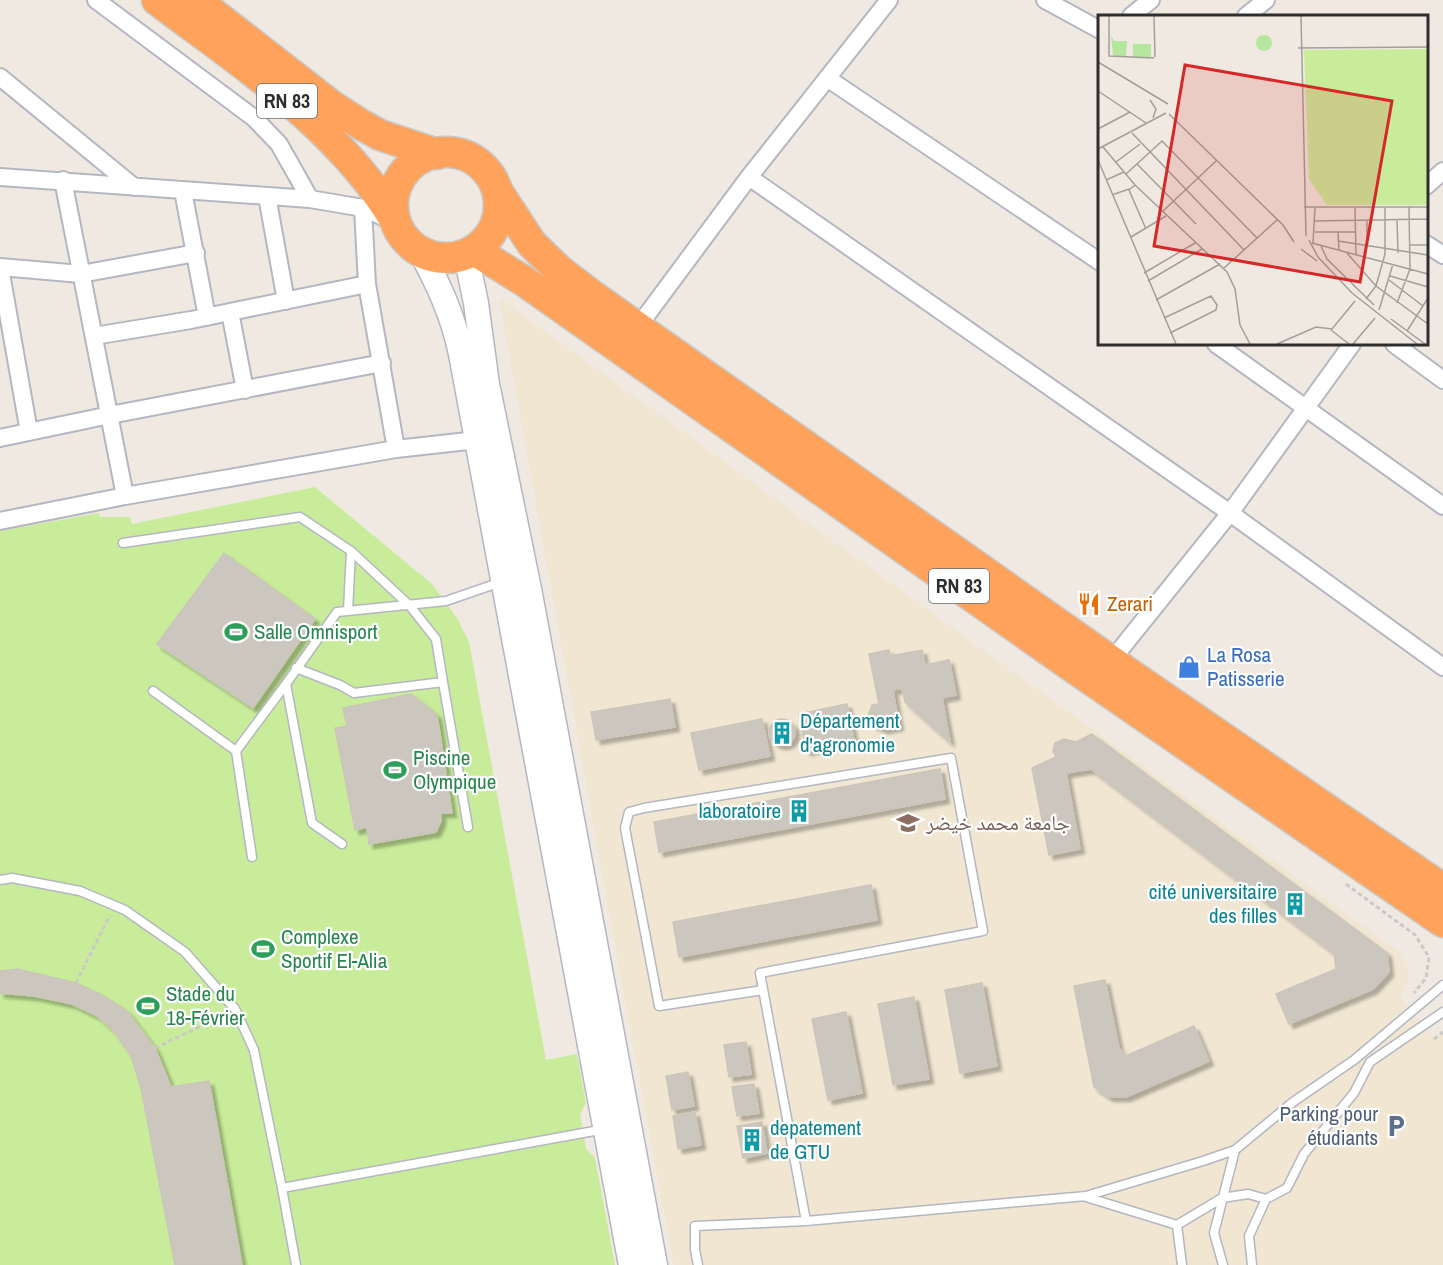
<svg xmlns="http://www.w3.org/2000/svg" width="1443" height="1265" viewBox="0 0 1443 1265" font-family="'Archivo Narrow','Noto Naskh Arabic',sans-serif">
	<defs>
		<filter id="shadow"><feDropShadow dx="4.5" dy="4.5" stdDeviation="1.5" flood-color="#0004"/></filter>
	</defs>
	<rect width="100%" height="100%" fill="#efe9e1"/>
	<!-- education -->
	<path fill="#f0e6d1" d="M499,298L1399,952L1407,964L1409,978L1401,999L1434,1039L1443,1033V1265H674L626,1007Z"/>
	<!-- pitch -->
	<path fill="#c9ec9a" d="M315,487L432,584L457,618L469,642L546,1060L577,1054L586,1103L580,1114L586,1149L595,1158L615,1265H0V531L99,513L100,517H130L132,524Z"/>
	<!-- building -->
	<path fill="#cbc7bf" stroke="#cbc5ba" stroke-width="1.5" filter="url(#shadow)" d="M224,553L315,619L253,708L157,644Z
		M889,650L890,656L922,650L925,665L949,660L956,695L942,698L950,742L905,702L902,688L893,690L899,726L884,729L873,725L868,716L872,705L879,704L869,654Z
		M411,694L437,715L452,813H441V821L436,832L369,844L367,827L355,830L335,728L347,726L343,708Z
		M670,699L675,727L596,740L591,712Z
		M847,704L854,741L806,751L799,714Z
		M769 732a13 13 0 1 1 26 0a13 13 0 1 1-26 0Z
		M762,719L770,756L699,770L691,733Z
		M1092,734L1387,953L1389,972L1373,989L1289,1024L1276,994L1336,969L1334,953L1091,769L1066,773L1080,849L1049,855L1032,768L1056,757L1053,751L1055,743L1064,739L1076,742Z
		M940,769L945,799L659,852L654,822Z
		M871,885L877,920L679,957L673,922Z
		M18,969L76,983L102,995L127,1011L155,1048L171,1087L209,1081L242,1265H175L141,1088L131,1056L114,1031L97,1016L72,1004L34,996L0,993V971Z
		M1105,980L1119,1048L1126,1056L1194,1026L1209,1061L1126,1097H1109L1094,1087L1074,986Z
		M982,983L997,1066L960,1073L945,990Z
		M914,997L929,1079L893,1085L878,1004Z
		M846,1012L862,1093L828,1100L812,1019Z
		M746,1042L751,1074L729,1077L724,1045Z
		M688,1072L694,1106L672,1110L666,1076Z
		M754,1084L759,1113L737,1116L732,1087Z
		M695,1112L701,1145L678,1149L673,1116Z
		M762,1122L767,1153L743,1158L737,1126Z"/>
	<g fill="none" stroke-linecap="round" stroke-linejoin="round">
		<!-- lane casing -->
		<g stroke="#b4b7c1" stroke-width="11">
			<path id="lane" d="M123,543L300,517L351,551
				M296,668L340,685L354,693L443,682L436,639L410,606L351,551L348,611
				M443,682L468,827
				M153,691L236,751
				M342,844L312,823L286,684L337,612L446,601L501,582
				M252,857L236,751L286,684
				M0,880L12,878L80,891L125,910L185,952L235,1009L254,1050L282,1188L296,1265
				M763,990L659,1006L625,828L629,812L644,808L951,758L983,931L760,973L806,1221
				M282,1188L605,1129
				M1086,1197L1177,1225
				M698,1265L695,1250V1226L806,1221L1086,1196L1203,1161L1235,1150L1293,1102L1354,1060L1443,985
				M1182,1265L1177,1225L1222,1198L1248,1194L1266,1199L1287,1188L1304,1154L1354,1093L1370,1062L1443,1012
				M1223,1265L1214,1233L1235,1150
				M1252,1265L1249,1236L1266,1199"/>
		</g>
		<!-- street casing -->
		<g stroke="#b4b7c1" stroke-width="20">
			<path id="street" d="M96,0L254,118L279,144L310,199
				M1045,0L1100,30
				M1131,16L1151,0
				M1246,16L1266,0
				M0,77L134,187
				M827,78L1100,262
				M0,177L310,199L363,208L390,220
				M749,177L1230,513L1443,667
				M63,180L125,496
				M1426,186L1443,171
				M183,191L207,317
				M267,196L286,301
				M363,208L367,284L396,449
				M1426,244L1443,255
				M0,267L81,274L196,253
				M0,268L29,432
				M230,312L245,390
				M637,328L749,177L889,0
				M94,336L191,320L367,284
				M1216,344L1443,506
				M1394,344L1443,380
				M0,438L110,415L382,363
				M0,521L125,496L396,449L477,440
				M1111,661L1230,513L1352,344"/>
		</g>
		<!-- secondary casing -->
		<g stroke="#b4b7c1" stroke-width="27">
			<path id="secondary" d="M421,252C439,286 453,315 461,354L631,1265
				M466,255L476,303L487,384L529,589L655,1265"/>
		</g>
		<!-- highway casing -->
		<g stroke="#c9c9c9" stroke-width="33">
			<path id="highway" d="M157,0C243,65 340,127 396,222
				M196,0L331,105L362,125L380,135L437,154
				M393 205a53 53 0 1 1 106 0a53 53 0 1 1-106 0Z
				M498,192L532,244L559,270L593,296L1111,661L1443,889
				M474,250L524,281L1064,661L1443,922"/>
		</g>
		<!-- path -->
		<path stroke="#c9c9c9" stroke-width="3" stroke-dasharray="4.5 3" stroke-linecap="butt" d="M1346,884L1415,935L1429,957L1426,978L1414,993
			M76,983L110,915
			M1434,1039L1443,1032
			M155,1048L226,1014"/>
		<!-- lane -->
		<use href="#lane" stroke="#fff" stroke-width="8"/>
		<!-- street -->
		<use href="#street" stroke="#fff" stroke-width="16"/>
		<!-- secondary -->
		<use href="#secondary" stroke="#fff" stroke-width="24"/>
		<!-- highway -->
		<use href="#highway" stroke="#ffa35c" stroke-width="30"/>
	</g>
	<!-- icons -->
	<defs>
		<g id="restaurant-bare" transform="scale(1.8)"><path d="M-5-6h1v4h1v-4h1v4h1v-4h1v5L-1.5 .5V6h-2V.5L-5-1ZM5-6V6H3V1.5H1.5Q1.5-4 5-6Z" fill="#e8710a" stroke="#fff" stroke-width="2.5" paint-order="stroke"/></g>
		<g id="stadium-bare" transform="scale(1.8)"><path d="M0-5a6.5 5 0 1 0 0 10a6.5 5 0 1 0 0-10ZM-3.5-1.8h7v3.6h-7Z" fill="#2e9e5b" stroke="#fff" stroke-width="2.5" paint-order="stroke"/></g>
		<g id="shop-bare" transform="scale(1.8)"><path d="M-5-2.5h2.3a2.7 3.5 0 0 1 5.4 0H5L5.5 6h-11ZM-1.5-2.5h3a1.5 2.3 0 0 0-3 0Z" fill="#3f7fe0" stroke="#fff" stroke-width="2.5" paint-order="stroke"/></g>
		<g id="building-bare" transform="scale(1.8)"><path d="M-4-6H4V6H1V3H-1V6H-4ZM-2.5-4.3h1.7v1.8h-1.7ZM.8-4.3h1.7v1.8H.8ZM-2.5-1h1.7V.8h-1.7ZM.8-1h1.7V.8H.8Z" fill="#0f9aa8" stroke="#fff" stroke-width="2.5" paint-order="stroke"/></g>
		<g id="university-bare" transform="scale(1.8)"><path d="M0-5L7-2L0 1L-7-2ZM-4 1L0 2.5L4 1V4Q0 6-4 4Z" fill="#8d6e63" stroke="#fff" stroke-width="2.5" paint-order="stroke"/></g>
		<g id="parking-bare" transform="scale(1.8)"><path d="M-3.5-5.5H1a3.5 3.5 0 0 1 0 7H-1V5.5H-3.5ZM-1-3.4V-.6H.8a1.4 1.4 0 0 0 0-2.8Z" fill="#5c6f8a" stroke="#fff" stroke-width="2.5" paint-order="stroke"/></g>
	</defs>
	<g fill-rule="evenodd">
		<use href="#restaurant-bare" x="1089" y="604"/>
		<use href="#stadium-bare" x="236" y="632"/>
		<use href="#shop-bare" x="1189" y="667"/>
		<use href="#building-bare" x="782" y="733"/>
		<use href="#stadium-bare" x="395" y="770"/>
		<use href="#building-bare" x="799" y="811"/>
		<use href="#university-bare" x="908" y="823"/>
		<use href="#building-bare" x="1295" y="904"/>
		<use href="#stadium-bare" x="263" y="949"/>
		<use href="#stadium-bare" x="148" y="1006"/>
		<use href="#parking-bare" x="1396" y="1126"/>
		<use href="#building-bare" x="752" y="1140"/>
	</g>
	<g text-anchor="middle" stroke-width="4.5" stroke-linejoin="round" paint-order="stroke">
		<!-- shield labels -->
		<g fill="#fff" stroke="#6d6d6d" stroke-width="1.5">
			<rect x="257" y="84" width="60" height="34" rx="4.5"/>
			<rect x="929" y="569" width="60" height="34" rx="4.5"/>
		</g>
		<g font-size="20" font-weight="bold" fill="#2e2e2e">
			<text x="287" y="108">RN 83</text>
			<text x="959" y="593">RN 83</text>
		</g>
		<!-- food labels -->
		<g font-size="21" fill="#c56008" stroke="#fff" text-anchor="start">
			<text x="1107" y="611">Zerari</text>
		</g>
		<!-- leisure labels -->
		<g font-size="21" fill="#27864d" stroke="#fff" text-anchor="start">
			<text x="254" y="639">Salle Omnisport</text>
			<text x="413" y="765">Piscine<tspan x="413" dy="24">Olympique</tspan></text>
			<text x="281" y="944">Complexe<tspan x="281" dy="24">Sportif El-Alia</tspan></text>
			<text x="166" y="1001">Stade du<tspan x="166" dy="24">18-Février</tspan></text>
		</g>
		<!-- shop labels -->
		<g font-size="21" fill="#366cbe" stroke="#fff" text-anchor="start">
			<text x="1207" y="662">La Rosa<tspan x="1207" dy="24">Patisserie</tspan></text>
		</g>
		<!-- culture labels -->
		<g font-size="21" fill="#0d838f" stroke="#fff" text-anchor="start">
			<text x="800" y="728">Département<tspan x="800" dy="24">d'agronomie</tspan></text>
			<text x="781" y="818" text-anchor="end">laboratoire</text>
			<text x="1277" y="899" text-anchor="end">cité universitaire<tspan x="1277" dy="24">des filles</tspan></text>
			<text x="770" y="1135">depatement<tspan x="770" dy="24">de GTU</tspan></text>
		</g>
		<!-- education labels -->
		<g font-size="21" fill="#785e54" stroke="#fff" text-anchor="start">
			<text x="926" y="830">جامعة محمد خيضر</text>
		</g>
		<!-- service labels -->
		<g font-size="21" fill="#4e5e75" stroke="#fff" text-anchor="end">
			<text x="1378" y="1121">Parking pour<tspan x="1378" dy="24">étudiants</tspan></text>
		</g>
	</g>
	<!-- overview -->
	<g transform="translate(1098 15)">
		<rect width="330" height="330" fill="#efe9e1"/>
		<path d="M13,20L16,26H29L28,42L15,40ZM158 28a8 8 0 1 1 16 0a8 8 0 1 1-16 0ZM35,29H53V42H35Z" fill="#b6e59e"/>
		<path d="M330,34V190H229L211,164L206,35Z" fill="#c9ec9a"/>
		<path fill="none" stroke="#a29e99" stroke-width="1.5" d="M11,1V41L56,43M56,1L57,42M203,1L208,221M200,33L330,32M0,47L70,89M0,76L48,108M52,85L58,94L55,103M71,99L185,210L196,227M0,114L32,97M34,118L146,235M5,132L37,170L129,257L137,274L142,310L152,329M0,134L68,98M0,145L78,329M18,147L42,129M39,149L98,209M28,159L64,126L159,223M8,165L26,157M37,170L31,175L48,214M14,180L31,174M206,192H330M257,193L258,240M64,197L118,146M299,204L300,238M217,206L330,204M217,217H257M240,217L241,235M33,222L68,201M211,225L220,242L254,278L319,329M240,226L330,240M214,228L330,259M215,228L217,193M269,229V205M311,230H330M223,231L229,244L276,290M203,234L219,246M248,237L278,271L330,309M126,253L179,205M46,258L97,228M330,259V192M292,261L330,272M291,265L325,291M50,266L104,234M268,284L278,271L287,239V193M58,285L122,249M299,288L312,254L311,192M281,295L295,249M66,303L113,281L119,290L118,295L72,318M293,304L327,329M233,315L251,329M309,316L330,283M179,329L218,312L234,314L257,286M255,329L277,303"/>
		<path fill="#d62828" fill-opacity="0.15" stroke="#d62828" stroke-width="3" d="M87,50L294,86L262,267L56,231Z"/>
		<rect width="330" height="330" fill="none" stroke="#2e2e2e" stroke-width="3"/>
	</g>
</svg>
